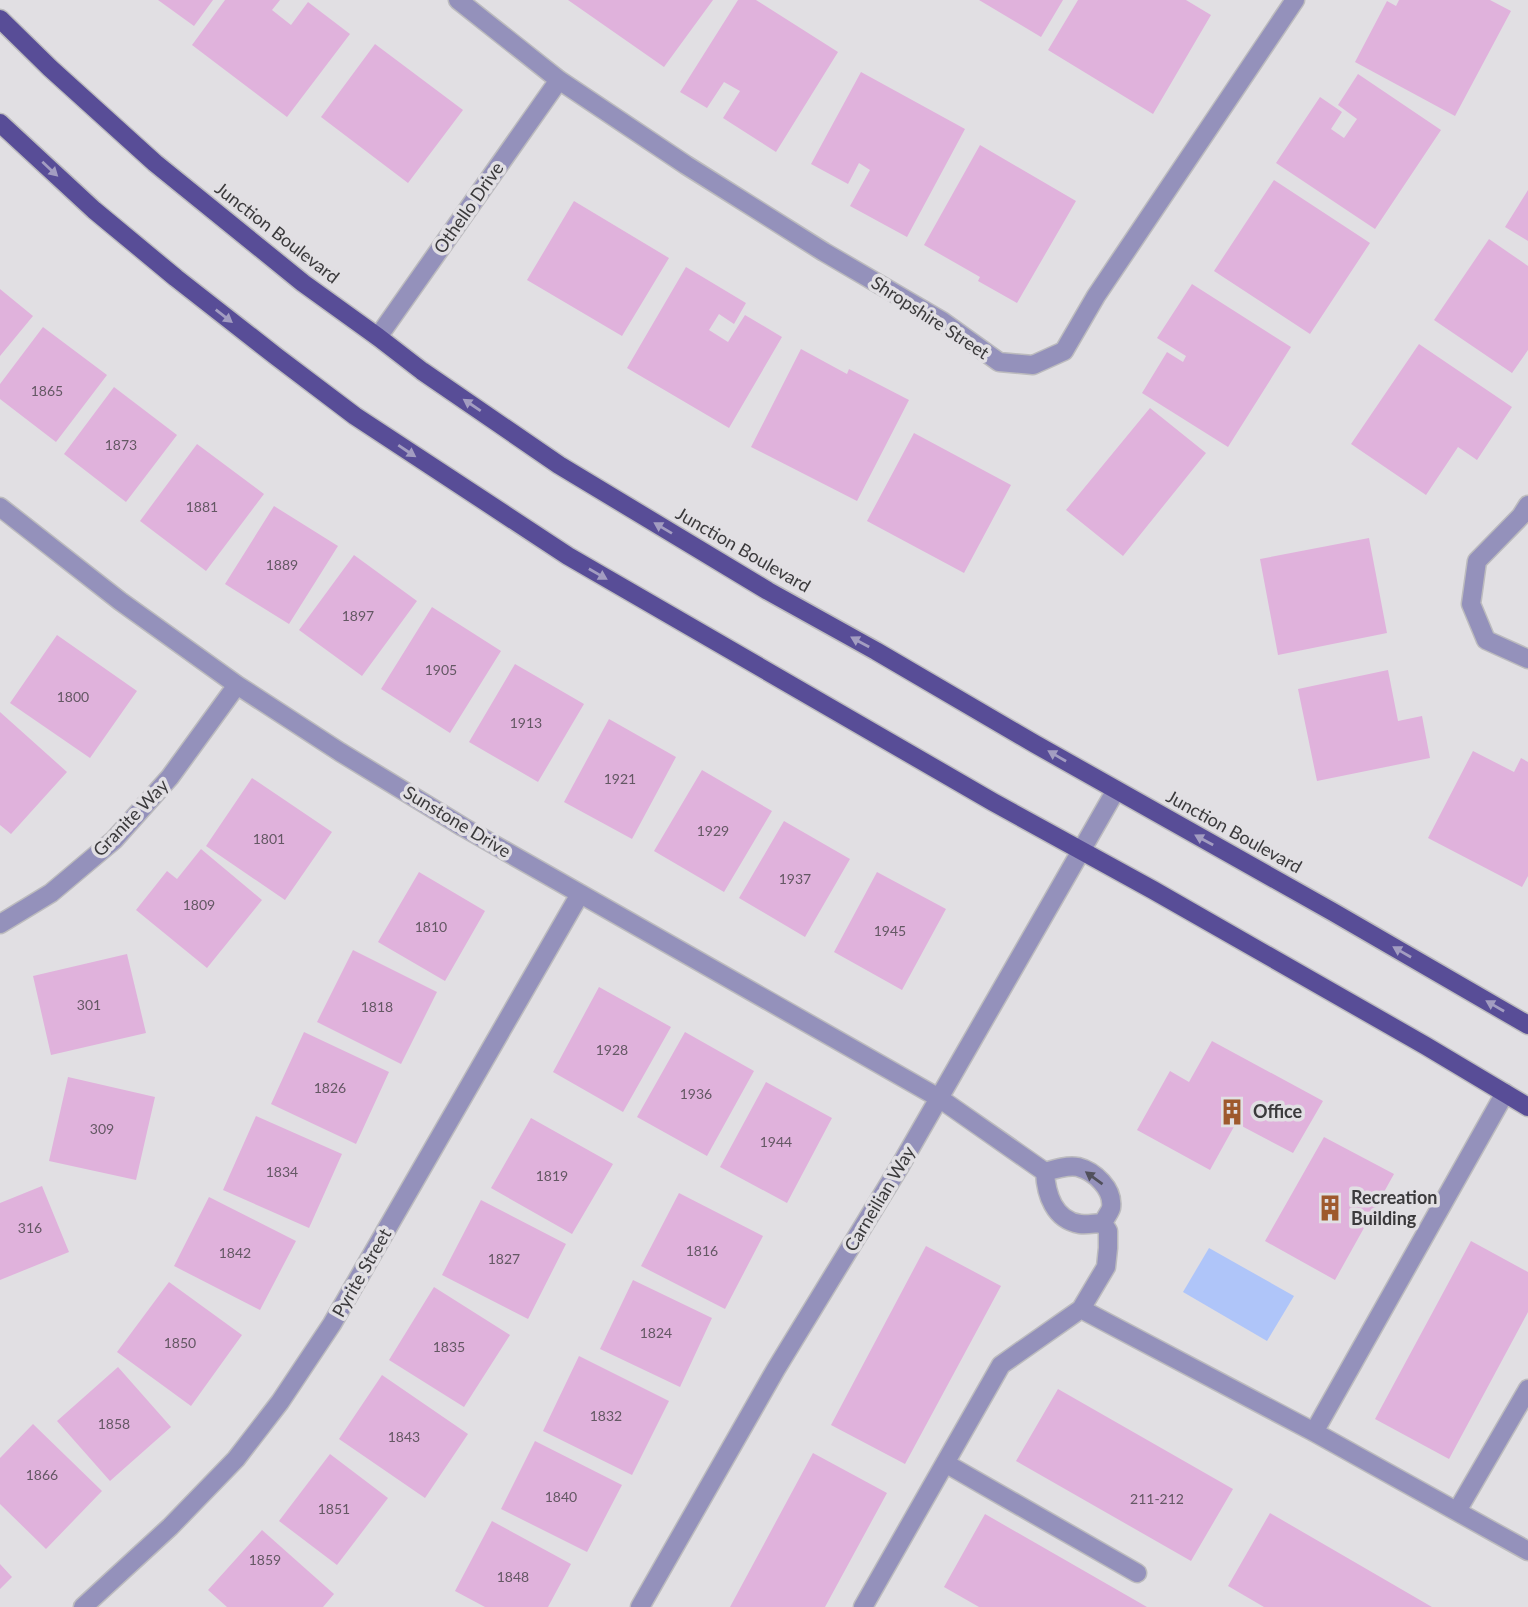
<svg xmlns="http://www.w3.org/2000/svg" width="1528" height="1607" viewBox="0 0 1528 1607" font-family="Lato,sans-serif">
	<rect width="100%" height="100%" fill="#e1dfe3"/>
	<!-- water -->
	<path fill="#afc5f9" d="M1209,1248L1294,1296L1267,1341L1183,1292Z"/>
	<!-- building -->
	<path fill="#e0b2dc" d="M158,0H213L194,26Z
		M225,0H280L272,10L291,25L308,2L350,34L287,117L192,45Z
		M568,0H713L664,67Z
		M738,0H756L838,52L776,152L723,118L740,91L724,82L707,108L680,92Z
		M979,0H1063L1041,37Z
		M1078,0H1186L1211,15L1153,114L1048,50Z
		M1399,0H1490L1511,11L1455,116L1355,62L1387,1L1396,6Z
		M375,44L463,110L408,183L321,117Z
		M861,72L965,129L907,237L850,206L870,170L859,163L848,184L811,164Z
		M1358,74L1441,130L1375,229L1276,163L1320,97L1342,112L1331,129L1344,138L1357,119L1338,105Z
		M980,145L1076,201L1017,303L978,281L980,277L924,245Z
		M1274,180L1370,243L1310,334L1214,271Z
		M1528,190V241L1505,227Z
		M574,201L669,258L622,336L527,280Z
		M1489,239L1528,266V350L1512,373L1434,320Z
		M686,267L746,303L734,324L719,314L709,330L728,342L745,315L782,337L729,428L627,368Z
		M1192,284L1291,347L1228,447L1142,393L1167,352L1183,362L1186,356L1157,338Z
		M0,289L33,316L0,356Z
		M43,327L107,375L56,442L0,399V384Z
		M1419,344L1512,407L1477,460L1458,447L1426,495L1351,444Z
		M801,349L847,374L849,369L909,400L857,501L751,447Z
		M114,387L177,435L126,502L64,454Z
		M1150,408L1206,453L1123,556L1066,510Z
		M914,433L1011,485L964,573L867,521Z
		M197,444L264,494L206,571L140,521Z
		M274,506L338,546L289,624L225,584Z
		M1369,538L1387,633L1278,655L1260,559Z
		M354,555L417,601L362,676L299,630Z
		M432,607L501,651L450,733L381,689Z
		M57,635L137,691L90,758L10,703Z
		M515,664L584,704L538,782L469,742Z
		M1388,670L1398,721L1422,716L1430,758L1317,781L1298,689Z
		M0,712L67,772L11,834L0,825Z
		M609,719L676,757L632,839L564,802Z
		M1473,751L1514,772L1521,758L1528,762V876L1522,887L1428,838Z
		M702,770L772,811L724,892L654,851Z
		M252,778L332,832L285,900L206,846Z
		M784,821L850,859L805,937L739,898Z
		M201,849L262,900L207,968L136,910L167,871L177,879Z
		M419,872L485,911L445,981L378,942Z
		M877,872L946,909L902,990L834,952Z
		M353,950L437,992L401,1064L317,1022Z
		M127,954L146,1033L51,1055L33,976Z
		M599,987L671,1027L623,1112L553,1072Z
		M304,1032L389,1072L356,1144L271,1104Z
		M685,1032L754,1071L707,1156L637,1117Z
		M1212,1041L1323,1101L1293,1153L1236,1123L1210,1170L1137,1130L1170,1071L1189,1082Z
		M68,1077L155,1097L136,1180L49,1161Z
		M766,1082L832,1118L787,1203L720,1167Z
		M256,1116L342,1154L309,1228L223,1190Z
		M531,1118L613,1164L572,1234L491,1188Z
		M1324,1137L1394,1174L1335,1280L1265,1241Z
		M42,1186L69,1252L0,1280V1203Z
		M679,1193L763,1236L725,1309L641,1266Z
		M209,1197L296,1241L260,1310L174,1266Z
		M481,1200L566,1244L528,1319L442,1275Z
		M1471,1241L1528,1272V1312L1449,1459L1375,1419Z
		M926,1246L1001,1286L905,1464L831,1425Z
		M633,1280L712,1318L680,1387L600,1349Z
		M169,1282L242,1335L191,1406L117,1352Z
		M434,1287L510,1335L464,1407L389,1360Z
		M579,1356L669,1401L632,1475L543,1431Z
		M118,1367L171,1427L110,1481L57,1421Z
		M382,1375L468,1434L425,1498L339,1439Z
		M1058,1389L1233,1489L1191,1561L1016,1461Z
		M33,1424L102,1491L46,1549L0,1504V1458Z
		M535,1441L622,1485L587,1552L501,1509Z
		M813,1453L887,1493L825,1607H730Z
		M330,1454L388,1498L337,1565L279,1521Z
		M1270,1513L1432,1607H1264L1228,1586Z
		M985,1514L1147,1607H979L944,1587Z
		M492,1521L571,1564L548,1607H485L455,1591Z
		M262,1530L334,1594L323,1607H227L208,1590Z
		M0,1564L12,1577L0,1589Z"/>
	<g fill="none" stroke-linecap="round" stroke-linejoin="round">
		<!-- minor casing -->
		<g stroke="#bcbbbe" stroke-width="21">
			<path id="minor" d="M458,0L559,80L686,165L824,252L942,321L999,362L1033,365L1064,351L1096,296L1295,0
				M378,337L559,80
				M1528,505L1521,516L1477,561L1471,604L1486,640L1528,659
				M0,507L120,601L237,685L340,752L463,827L939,1098L1045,1172C1055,1169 1068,1165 1078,1167C1094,1171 1114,1189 1111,1208C1110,1212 1105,1218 1103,1223
				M0,924L51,893L114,840L170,777L237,685
				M1045,1172C1046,1194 1054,1220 1080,1224C1087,1225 1096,1223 1103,1223
				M1081,1309L1314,1432L1528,1551
				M1314,1432L1505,1093
				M945,1463L1137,1573
				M1457,1511L1528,1389
				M83,1607L170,1527L236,1459L280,1402L332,1324L580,894
				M640,1607L776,1369L900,1166L1116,790
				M863,1607L1001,1365L1081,1309L1106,1267L1108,1248V1231L1103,1223"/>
		</g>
		<!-- major casing -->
		<g stroke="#bcbbbe" stroke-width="21">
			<path id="major" d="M0,19L50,68L155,163L303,283L378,337L422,371L559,465L768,591L876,651L1035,744L1333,912L1528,1025
				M0,123L94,210L176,278L277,357L355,416L568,556L993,802L1153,890L1426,1046L1528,1107"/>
		</g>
		<!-- minor -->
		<use href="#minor" stroke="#9491bb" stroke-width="18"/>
		<!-- major -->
		<use href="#major" stroke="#584d97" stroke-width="18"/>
	</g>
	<!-- one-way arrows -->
	<defs><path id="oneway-solid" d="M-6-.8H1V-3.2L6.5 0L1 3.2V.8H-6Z" transform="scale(1.75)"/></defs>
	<g fill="#a39dc1">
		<use href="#oneway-solid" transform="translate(50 169) rotate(43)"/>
		<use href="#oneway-solid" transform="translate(224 316) rotate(38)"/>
		<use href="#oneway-solid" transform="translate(472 405) rotate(-146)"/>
		<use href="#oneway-solid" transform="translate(407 451) rotate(34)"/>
		<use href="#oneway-solid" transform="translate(663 528) rotate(-149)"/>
		<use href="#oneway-solid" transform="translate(598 574) rotate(30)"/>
		<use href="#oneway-solid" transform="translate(860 642) rotate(-151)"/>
		<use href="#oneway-solid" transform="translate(1057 756) rotate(-150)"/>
		<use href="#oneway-solid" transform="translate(1204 840) rotate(-151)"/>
		<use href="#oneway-solid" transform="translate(1402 952) rotate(-150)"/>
		<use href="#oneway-solid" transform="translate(1495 1006) rotate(-150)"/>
	</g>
	<use fill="#51505c" href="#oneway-solid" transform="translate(1094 1178) rotate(-144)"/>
	<!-- icons -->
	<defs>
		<g id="building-bare" transform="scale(2.1)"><path d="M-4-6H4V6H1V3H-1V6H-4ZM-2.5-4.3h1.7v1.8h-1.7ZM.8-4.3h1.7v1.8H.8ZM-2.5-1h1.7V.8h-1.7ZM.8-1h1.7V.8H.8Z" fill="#9e592d" stroke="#e1dfe3" stroke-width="2.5" paint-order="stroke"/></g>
	</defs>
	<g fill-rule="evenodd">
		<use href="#building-bare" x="1232" y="1112"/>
		<use href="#building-bare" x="1330" y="1208"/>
	</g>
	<g text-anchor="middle" stroke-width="7" stroke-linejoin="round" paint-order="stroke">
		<!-- number labels -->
		<g font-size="14" fill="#645864">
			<text x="47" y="396">1865</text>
			<text x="121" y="450">1873</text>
			<text x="202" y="512">1881</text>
			<text x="282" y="570">1889</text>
			<text x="358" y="621">1897</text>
			<text x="441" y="675">1905</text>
			<text x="73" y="702">1800</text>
			<text x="526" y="728">1913</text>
			<text x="620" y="784">1921</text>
			<text x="713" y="836">1929</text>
			<text x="269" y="844">1801</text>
			<text x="795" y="884">1937</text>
			<text x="199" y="910">1809</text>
			<text x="431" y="932">1810</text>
			<text x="890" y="936">1945</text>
			<text x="89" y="1010">301</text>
			<text x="377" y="1012">1818</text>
			<text x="612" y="1055">1928</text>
			<text x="330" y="1093">1826</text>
			<text x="696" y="1099">1936</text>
			<text x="102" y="1134">309</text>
			<text x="776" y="1147">1944</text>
			<text x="282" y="1177">1834</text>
			<text x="552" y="1181">1819</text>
			<text x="30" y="1233">316</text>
			<text x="702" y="1256">1816</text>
			<text x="235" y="1258">1842</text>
			<text x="504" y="1264">1827</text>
			<text x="656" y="1338">1824</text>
			<text x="180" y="1348">1850</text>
			<text x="449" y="1352">1835</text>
			<text x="606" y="1421">1832</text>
			<text x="114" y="1429">1858</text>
			<text x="404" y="1442">1843</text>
			<text x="42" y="1480">1866</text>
			<text x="561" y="1502">1840</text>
			<text x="1157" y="1504">211-212</text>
			<text x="334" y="1514">1851</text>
			<text x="265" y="1565">1859</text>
			<text x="513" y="1582">1848</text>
		</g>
		<!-- street labels -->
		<g font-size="18" fill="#3b3a3c" stroke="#e1dfe3">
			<text transform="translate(469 208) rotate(-55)" y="6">Othello Drive</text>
			<text transform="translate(277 233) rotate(38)" y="6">Junction Boulevard</text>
			<text transform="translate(930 318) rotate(33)" y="6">Shropshire Street</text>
			<text transform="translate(743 550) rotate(30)" y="6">Junction Boulevard</text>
			<text transform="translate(131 818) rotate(-46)" y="6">Granite Way</text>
			<text transform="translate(457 822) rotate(31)" y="6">Sunstone Drive</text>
			<text transform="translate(1234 832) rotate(29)" y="6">Junction Boulevard</text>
			<text transform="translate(880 1199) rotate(-59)" y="6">Carneilian Way</text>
			<text transform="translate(362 1273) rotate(-60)" y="6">Pyrite Street</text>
		</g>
		<!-- poi labels -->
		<g font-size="18" font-weight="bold" fill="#3b3a3c" stroke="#e1dfe3" text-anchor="start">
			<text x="1253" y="1118">Office</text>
			<text x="1351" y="1204">Recreation<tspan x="1351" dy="21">Building</tspan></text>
		</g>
	</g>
</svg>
